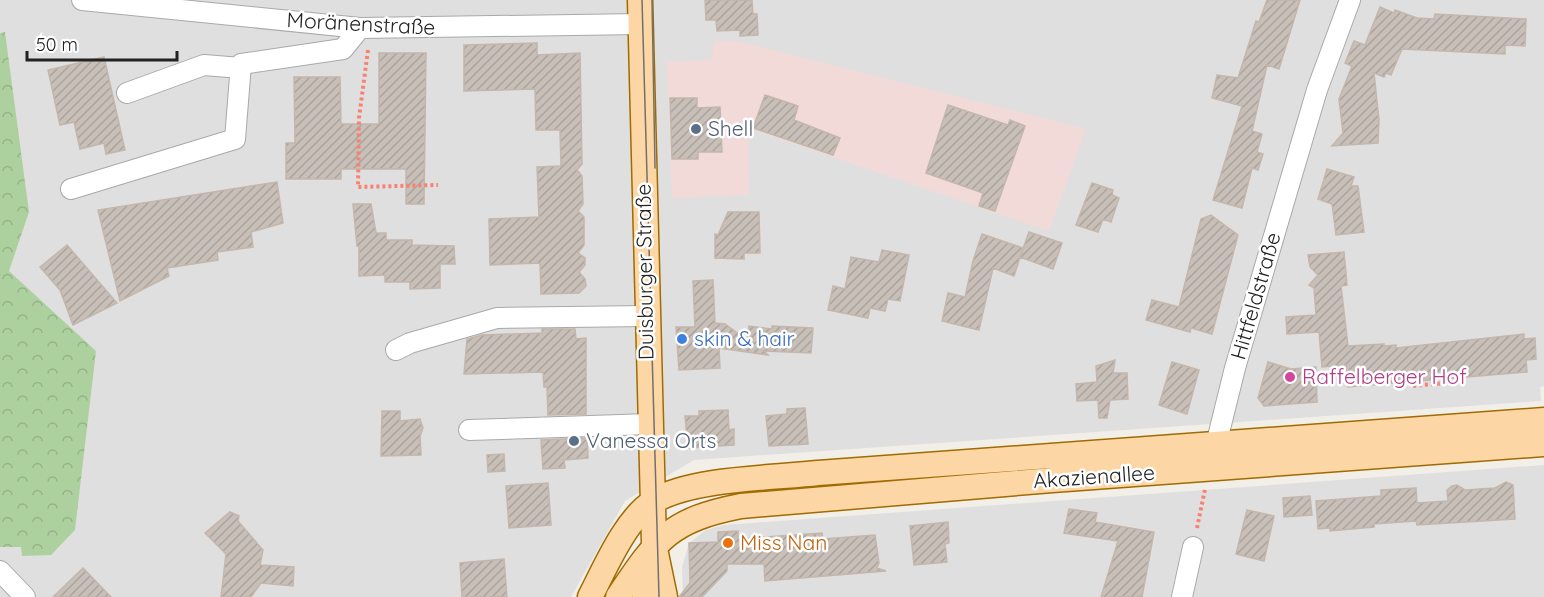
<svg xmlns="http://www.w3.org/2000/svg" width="1544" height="597" viewBox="0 0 1544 597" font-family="Quicksand,sans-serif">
	<defs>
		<pattern id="forest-crowns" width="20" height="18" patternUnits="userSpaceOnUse" patternTransform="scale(1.5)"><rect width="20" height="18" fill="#add19e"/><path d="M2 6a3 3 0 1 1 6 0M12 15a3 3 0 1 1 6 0" fill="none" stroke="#95b388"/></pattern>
		<pattern id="building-hatch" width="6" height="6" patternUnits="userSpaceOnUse" patternTransform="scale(1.5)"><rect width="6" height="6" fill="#c7bfb8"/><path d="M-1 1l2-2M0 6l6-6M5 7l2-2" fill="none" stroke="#aba49e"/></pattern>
	</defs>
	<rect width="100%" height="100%" fill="#f2efe9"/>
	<!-- residential -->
	<path fill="#e0dfdf" d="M0,0H1544V386L1540,387L1541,401L694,460L625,501L571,597H0Z
		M1544,465V597H683L682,567L689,543L706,530L724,525Z"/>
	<!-- commercial -->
	<path fill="#f2dad9" d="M715,41L741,42L1086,129L1049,231L748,128L749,195L672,198L667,62L711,60Z"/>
	<!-- forest -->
	<path fill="url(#forest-crowns)" d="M5,32L29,212L9,271L96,351L75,530L51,555L22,556L21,547H0V33Z"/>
	<!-- building -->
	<path fill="url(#building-hatch)" stroke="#c4b6ab" stroke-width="1.5" d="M705,0H752L753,14H757L758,35L740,36V30L717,31L716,20H706Z
		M1267,0H1300L1279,69L1267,65L1252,131L1262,134L1257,152L1263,154L1258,170L1252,168L1242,208L1213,200L1242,106L1212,98L1217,75L1238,78L1256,21L1259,22Z
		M1380,7L1394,13L1395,10L1417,18L1434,19L1435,14L1526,19L1525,46L1505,45V54L1402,49L1391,75L1386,73L1384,77L1374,73L1379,120L1378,143L1332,146L1343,133L1339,99L1352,66L1345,63L1354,41L1365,45Z
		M537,43V55L580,53L582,164L577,170L582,176L583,204L578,211L584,217V245L578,253L585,258V265L579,272L585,279L586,286L579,293L541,294L540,263L490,265L489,219L539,217L537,167L561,166L560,130H536L535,89L464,91V45Z
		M379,53H426L424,204H406V169H341V179H286V143H295L294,77H340L341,124H379Z
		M104,57L125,150L106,154L104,143L80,149L74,122L60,125L48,70Z
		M765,95L798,106L794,120L840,138L833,155L753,128Z
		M670,98H697V108L720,107L722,152H698V159H672Z
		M948,105L1008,125L1010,120L1025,126L995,211L979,206L983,193L926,173Z
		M1327,169L1354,177L1351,186H1358L1364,232L1336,235L1332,204L1318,199Z
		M277,182L283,223L251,232L253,247L217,252L218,260L167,268L169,276L120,301L98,210Z
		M1092,183L1113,190L1112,195L1119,198L1111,222L1103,219L1098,232L1076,225Z
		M353,204H371L376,233H386V240H412V245L454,246L455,264H440V288L410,289V282H385V275L359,276V246H357Z
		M728,212H759L760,253H744V259L715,258V234L718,235Z
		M1211,215L1238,235L1212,334L1191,328L1190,332L1146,320L1152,300L1179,307L1201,219Z
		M1029,232L1062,243L1053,269L1020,257Z
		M982,234L1023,248L1014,276L993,268L979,330L942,321L948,293L965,297L973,261Z
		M67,245L117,303L73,325L60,290L40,267Z
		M882,250L909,255L900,301L888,299L885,311L870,308L868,318L828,310L833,286L845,289L851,257L879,262Z
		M1344,252L1347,285L1341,286L1348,346L1384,344V346L1396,345V348L1524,334V339L1535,338L1536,359L1526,360L1527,372L1348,387L1346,365L1322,367L1319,332L1287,334L1286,317L1316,315L1314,288L1309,285L1318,275L1310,267L1308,255Z
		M713,280L715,323L725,324L747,340L749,326L772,329V326L813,328L811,353L764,351L768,355L719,348L720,368L679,370L676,327H695L693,281Z
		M542,329H575L576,339L586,338V414L548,415L547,387H544L543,372L464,374L467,339L482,335L542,333Z
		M1115,360L1113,373H1127L1128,399L1110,400L1107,418H1099L1098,400L1077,401L1076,384L1097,382L1096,366Z
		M1172,362L1199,370L1187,414L1159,405Z
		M1268,362L1291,369L1316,367L1317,402L1264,406L1258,398Z
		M805,408L808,444L769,446L766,416L787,414V409Z
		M728,410L729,430L734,429V445L688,448L685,416H699V411Z
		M382,411H400V421L420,419L423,428L420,436L421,455L381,456Z
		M587,438L588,458L564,460L565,468L543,469L541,440Z
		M504,454L505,471L488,472L487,455Z
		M1506,482L1513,485L1515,519L1417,525L1416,521L1374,524V527L1330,531V528L1318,529L1316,501L1381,496V490L1416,488L1417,503L1448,501L1447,490L1452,486L1457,485L1465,490L1495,488Z
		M548,483L551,525L509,528L506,486Z
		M1310,496L1312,515L1284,517L1283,498Z
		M1069,509L1097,513L1095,522L1154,532L1142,597H1101L1118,541L1064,533Z
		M1247,510L1274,516L1264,561L1236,554Z
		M230,512L239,516L238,521L263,550L260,565L294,567L293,586L261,583L251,597H221L226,554L205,533Z
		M948,522L949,543L945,544L947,562L914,565L910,526Z
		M738,531V539L822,533L823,539L875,535L879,563L877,568L886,571L765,581L764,564H727V571L702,597H679L690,583L689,543L718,542V532Z
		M504,559L507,597H462L460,563Z
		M83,568L111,597H53Z"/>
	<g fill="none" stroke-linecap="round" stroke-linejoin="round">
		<!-- minor casing -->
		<g stroke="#a9a9a9" stroke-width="22">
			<path id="minor" d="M82,0L360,28L640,24
				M127,93L204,65L241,68
				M71,189L235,139L241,64L343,49L360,28
				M396,350L410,343L497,318L647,316
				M469,430L650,424
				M1213,457L1235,368L1317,90L1350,0
				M0,571L25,597
				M1182,597L1193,547"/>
		</g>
		<!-- major casing -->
		<g stroke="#a06b00" stroke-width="27">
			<path id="major" d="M640,0L654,544L665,597
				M590,597C605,568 626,518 654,501C691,478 774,478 818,473L1544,420
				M618,597C657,539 669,520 741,506L1052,480L1544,444
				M645,597L651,558"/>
		</g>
		<!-- path -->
		<path stroke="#fa8072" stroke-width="4" stroke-dasharray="3 3" stroke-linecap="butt" d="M368,50L359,118L358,187L438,185
			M1413,386L1444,383
			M1197,528L1205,489"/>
		<!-- minor -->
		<use href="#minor" stroke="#fff" stroke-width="20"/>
		<!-- major -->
		<use href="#major" stroke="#fcd6a4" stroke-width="24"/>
		<!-- tram -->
		<path stroke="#707070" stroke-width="1.5" d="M642,0L659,597
			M652,0L655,168"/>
	</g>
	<!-- markers -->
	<g fill="#5c6f8a" stroke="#fff" stroke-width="2">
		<circle cx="696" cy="129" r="6"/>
		<circle cx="574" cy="441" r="6"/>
	</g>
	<circle fill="#3f7fe0" stroke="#fff" stroke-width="2" cx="682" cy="339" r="6"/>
	<circle fill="#d1479c" stroke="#fff" stroke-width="2" cx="1290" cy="377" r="6"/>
	<circle fill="#e8710a" stroke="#fff" stroke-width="2" cx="728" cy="543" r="6"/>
	<g text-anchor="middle" stroke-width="5" stroke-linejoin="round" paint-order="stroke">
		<!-- street labels -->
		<g font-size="21" fill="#222" stroke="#fff">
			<text transform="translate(361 24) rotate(3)" y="7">Moränenstraße</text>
			<text transform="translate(645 272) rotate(-91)" y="7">Duisburger Straße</text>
			<text transform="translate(1256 296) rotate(-74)" y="7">Hittfeldstraße</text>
			<text transform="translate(1094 477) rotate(-4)" y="7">Akazienallee</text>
		</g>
		<!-- service labels -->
		<g font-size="21" fill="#4e5e75" stroke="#fff" text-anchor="start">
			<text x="708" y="136">Shell</text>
			<text x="586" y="448">Vanessa Orts</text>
		</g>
		<!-- shop labels -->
		<g font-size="21" fill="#366cbe" stroke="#fff" text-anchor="start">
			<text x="694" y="346">skin &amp; hair</text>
		</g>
		<!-- hotel labels -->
		<g font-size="21" fill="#b23c85" stroke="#fff" text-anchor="start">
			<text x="1302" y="384">Raffelberger Hof</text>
		</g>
		<!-- food labels -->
		<g font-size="21" fill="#c56008" stroke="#fff" text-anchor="start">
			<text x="740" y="550">Miss Nan</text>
		</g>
	</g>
	<!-- scale -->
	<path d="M27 51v9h150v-9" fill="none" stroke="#222222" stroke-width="3"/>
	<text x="36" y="51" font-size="18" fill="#222222" stroke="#ffffff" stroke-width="4.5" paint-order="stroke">50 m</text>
</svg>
